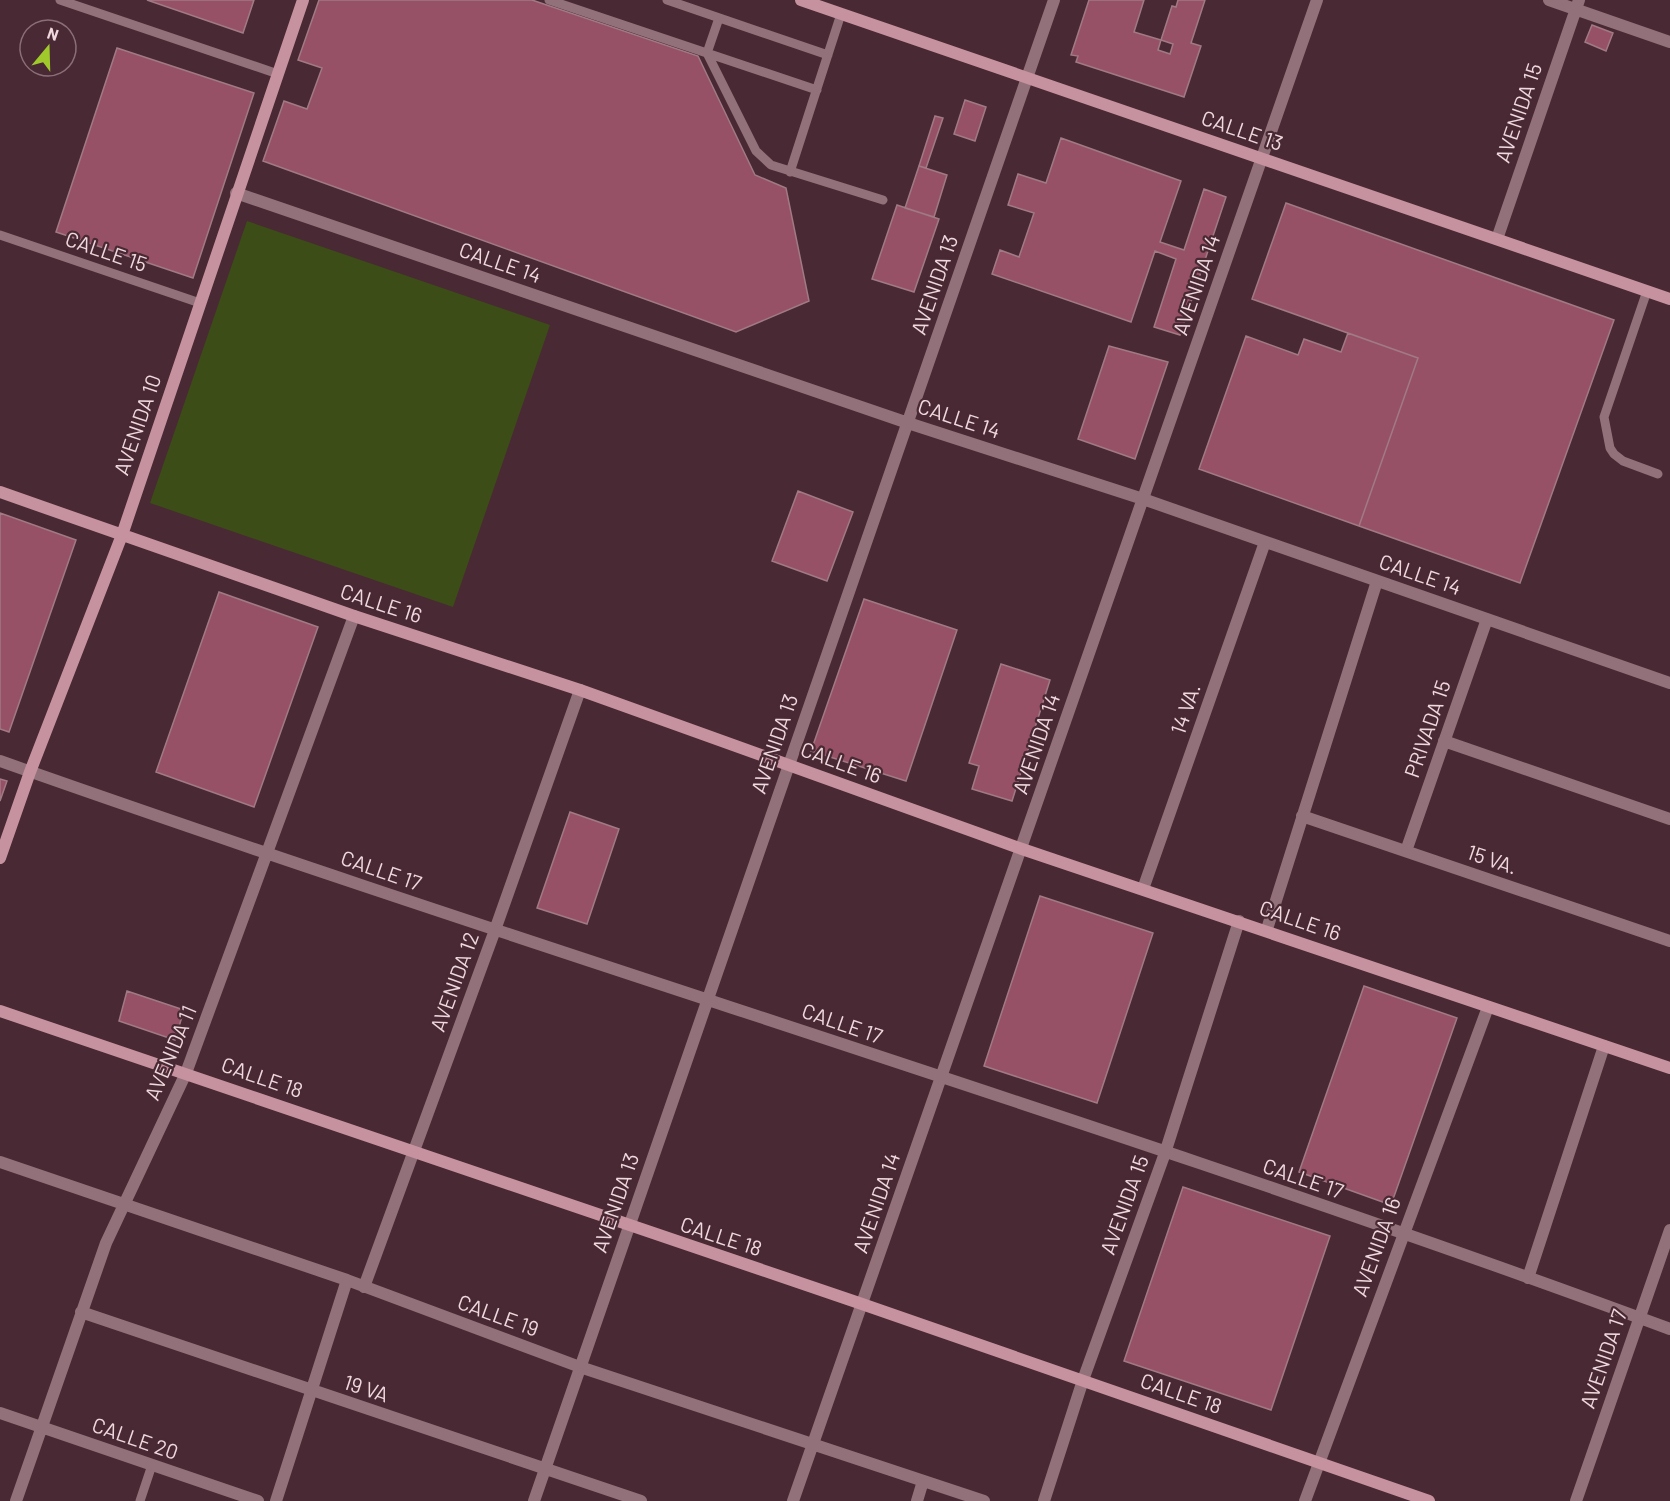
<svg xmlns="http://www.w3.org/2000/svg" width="1670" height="1501" viewBox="0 0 1670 1501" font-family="Barlow,sans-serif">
	<rect width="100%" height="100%" fill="#492933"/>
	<!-- green -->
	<path fill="#3d4d18" d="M247,221L550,325L453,607L150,503Z"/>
	<!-- building -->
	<path fill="#975167" stroke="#a07a85" stroke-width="1.5" d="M147,0H254L243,33Z
		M319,0H532L698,56L755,175L786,188L809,301L736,332L263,161L284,101L307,109L322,68L298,60Z
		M1089,0H1144L1134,32L1161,40L1158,50L1170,54L1173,44L1161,40L1172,6L1176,7L1178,0H1205L1191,43L1201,46L1184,97L1076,62L1078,56L1071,55Z
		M1592,25L1613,33L1606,51L1585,42Z
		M117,48L254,93L193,278L56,232Z
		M965,100L986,107L975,141L954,134Z
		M935,116L943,118L926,168L919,166Z
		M1061,138L1181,181L1160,242L1184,250L1204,189L1226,197L1180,335L1154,327L1176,259L1155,251L1131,322L992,274L1000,250L1019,257L1034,213L1008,205L1018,174L1046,183Z
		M919,166L947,175L934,217L905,208Z
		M1286,203L1614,320L1520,583L1359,526L1418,358L1252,299Z
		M897,205L939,219L914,292L872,279Z
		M1348,333L1418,358L1359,526L1199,469L1246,336L1298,355L1304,339L1341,352Z
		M1109,346L1168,362L1135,459L1078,439Z
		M798,491L853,512L827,581L772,561Z
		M0,513L76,540L9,732L0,729Z
		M219,592L318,627L254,807L156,772Z
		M864,599L957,630L906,781L811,751Z
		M1001,664L1050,680L1012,801L972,789L979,766L969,763Z
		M0,779L7,781L0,801Z
		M570,812L619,829L587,924L537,908Z
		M1040,896L1153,933L1097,1103L984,1066Z
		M1364,986L1457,1018L1391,1205L1299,1172Z
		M127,991L184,1010L175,1040L119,1021Z
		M1183,1187L1330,1236L1271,1410L1124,1361Z"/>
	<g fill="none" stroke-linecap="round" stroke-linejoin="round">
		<!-- lane -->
		<path stroke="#92717a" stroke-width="9" d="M60,0L278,74
			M549,0L817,90
			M667,0L828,55
			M719,18L707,53L756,151L771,165L883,200
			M790,172L841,14
			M0,235L200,303
			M1647,291L1604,417L1610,448L1614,454L1623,461L1658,474
			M140,1501L152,1465"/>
		<!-- street -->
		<path stroke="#92717a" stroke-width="12" d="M1549,0L1670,42
			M236,193L908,423L1143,499L1670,683
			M1497,239L1579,0
			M1444,741L1670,819
			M0,761C554,957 1119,1125 1670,1329
			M1302,816L1670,941
			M1406,851L1487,619
			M1143,889L1265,542
			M1267,929L1377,581
			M0,1162L347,1280L580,1367L984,1501
			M1528,1278L1604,1046
			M364,1287L495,930L580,690
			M81,1312L641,1501
			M0,1413L258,1501
			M16,1501L106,1243L186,1073L354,616
			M276,1501L347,1280
			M534,1501L1054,0
			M793,1501L1317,0
			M917,1501L923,1481
			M1044,1501L1083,1380L1165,1153L1239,921
			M1305,1501L1488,1007
			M1576,1501L1670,1230"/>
		<!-- secondary -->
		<path stroke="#c692a0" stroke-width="12" d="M801,0L1670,299
			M0,492L354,616L580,690L1022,849L1670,1068
			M0,858L30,772L122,535L303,0
			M0,1011L862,1304L1429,1501"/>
	</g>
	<g text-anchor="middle" stroke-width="4.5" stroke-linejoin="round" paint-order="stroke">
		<!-- street labels -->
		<g font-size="21" fill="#efd9df" stroke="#492933">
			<text transform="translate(1519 113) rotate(-71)" y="7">AVENIDA 15</text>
			<text transform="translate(1242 131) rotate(19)" y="7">CALLE 13</text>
			<text transform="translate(106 252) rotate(19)" y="7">CALLE 15</text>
			<text transform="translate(500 263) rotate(19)" y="7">CALLE 14</text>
			<text transform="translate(935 285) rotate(-71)" y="7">AVENIDA 13</text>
			<text transform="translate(1197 285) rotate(-71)" y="7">AVENIDA 14</text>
			<text transform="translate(959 419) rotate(18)" y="7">CALLE 14</text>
			<text transform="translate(138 425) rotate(-71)" y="7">AVENIDA 10</text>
			<text transform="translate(1420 575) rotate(19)" y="7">CALLE 14</text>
			<text transform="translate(381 604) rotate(18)" y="7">CALLE 16</text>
			<text transform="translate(1186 709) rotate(-71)" y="7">14 VA.</text>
			<text transform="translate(1428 729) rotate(-71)" y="7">PRIVADA 15</text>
			<text transform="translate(775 744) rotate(-71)" y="7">AVENIDA 13</text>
			<text transform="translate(1037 744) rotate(-71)" y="7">AVENIDA 14</text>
			<text transform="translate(841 763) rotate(20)" y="7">CALLE 16</text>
			<text transform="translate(1492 860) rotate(19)" y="7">15 VA.</text>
			<text transform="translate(381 871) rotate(19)" y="7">CALLE 17</text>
			<text transform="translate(1300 921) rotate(19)" y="7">CALLE 16</text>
			<text transform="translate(455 982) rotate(-70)" y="7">AVENIDA 12</text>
			<text transform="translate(842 1024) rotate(19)" y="7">CALLE 17</text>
			<text transform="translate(171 1053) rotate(-67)" y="7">AVENIDA 11</text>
			<text transform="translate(262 1078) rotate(19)" y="7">CALLE 18</text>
			<text transform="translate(1303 1179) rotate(19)" y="7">CALLE 17</text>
			<text transform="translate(616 1203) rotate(-71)" y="7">AVENIDA 13</text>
			<text transform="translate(877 1203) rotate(-71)" y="7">AVENIDA 14</text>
			<text transform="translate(1125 1205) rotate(-70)" y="7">AVENIDA 15</text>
			<text transform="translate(721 1237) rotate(18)" y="7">CALLE 18</text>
			<text transform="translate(1377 1247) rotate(-70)" y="7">AVENIDA 16</text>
			<text transform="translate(498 1316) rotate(20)" y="7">CALLE 19</text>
			<text transform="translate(1604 1359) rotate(-71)" y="7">AVENIDA 17</text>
			<text transform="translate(366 1389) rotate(18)" y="7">19 VA</text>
			<text transform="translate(1181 1394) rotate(19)" y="7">CALLE 18</text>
			<text transform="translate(135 1439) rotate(19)" y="7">CALLE 20</text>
		</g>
	</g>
	<!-- north arrow -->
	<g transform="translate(48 48) rotate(19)"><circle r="28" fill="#492933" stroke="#8b6f78" stroke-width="1.5"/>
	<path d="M0-4.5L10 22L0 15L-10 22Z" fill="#a0c92c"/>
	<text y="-9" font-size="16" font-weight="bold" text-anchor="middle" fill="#efd9df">N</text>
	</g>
</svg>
